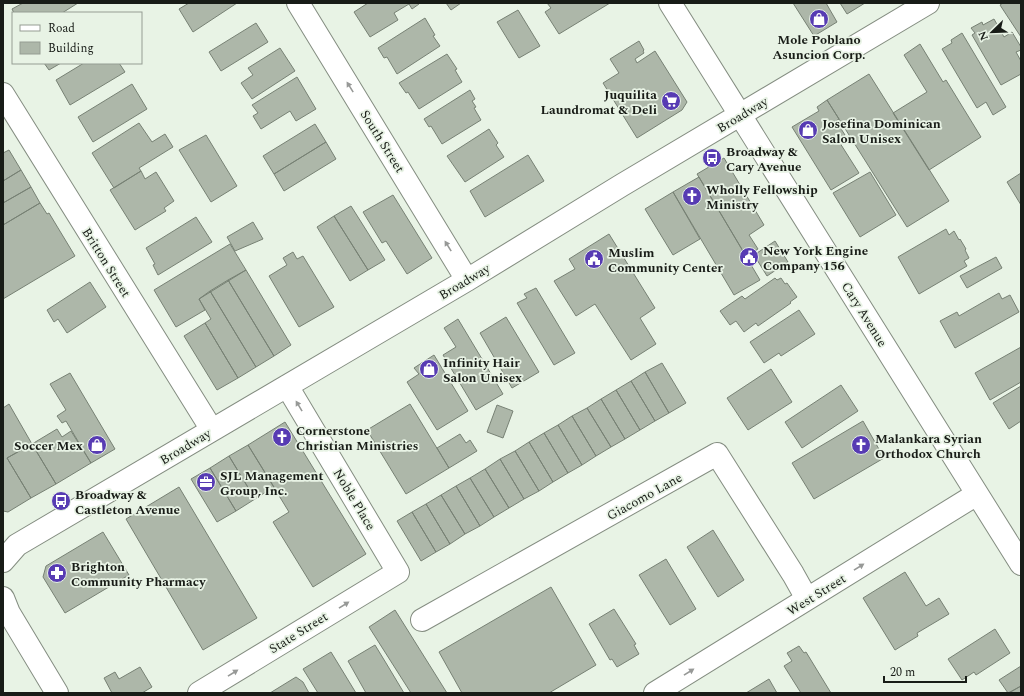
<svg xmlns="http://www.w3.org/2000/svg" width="1024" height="696" viewBox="0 0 1024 696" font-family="Spectral,serif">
	<rect width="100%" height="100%" fill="#e8f3e5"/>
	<!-- building -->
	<path fill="#adb7a9" stroke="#778174" d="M23,3H78L62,13H14L12,9Z
		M189,3H237L193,32L179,9Z
		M368,3H419V4L412,9L409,4L394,13L398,20L370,37L354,12Z
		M446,3H461L451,10Z
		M547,3H610L559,34L545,12L551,8Z
		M793,3H826L837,22L814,36Z
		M840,3H865L847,14Z
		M1003,3H1021V37L1000,5Z
		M518,10L540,46L519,58L497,22Z
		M425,18L435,35L433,36L440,46L397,74L387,57L384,58L378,48Z
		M994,19L1004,37L1012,32L1021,47V50L1016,52L1021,61V74L1001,85L972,35L975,33L971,28L982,22L983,25Z
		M256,23L268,42L221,71L209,52Z
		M962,33L1006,107L993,115L986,102L977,108L942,49L952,43L951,40Z
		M639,41L644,50L643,51L644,53L635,59L637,63L655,51L687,102L682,110L637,138L603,83L619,73L610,59Z
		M920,44L943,82L946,80L981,137L929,170L893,113L927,92L904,55Z
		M280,48L295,71L252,99L241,83L253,75L248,68Z
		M447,54L457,69L455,70L462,82L419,109L408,92L406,93L399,83Z
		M44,63H61L49,70Z
		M84,63H119L125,72L70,105L56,80Z
		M869,74L949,201L907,227L827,100Z
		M297,77L316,109L296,121L290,111L261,129L253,116L258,113L252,105Z
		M132,84L147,109L93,142L78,117Z
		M470,90L475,99L472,101L476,107L474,108L481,120L442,144L431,126L429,127L424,119Z
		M827,100L839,119L836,121L845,135L838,140L859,173L831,190L792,127L819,111L817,107Z
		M139,123L152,142L165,134L173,147L139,168L141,171L114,188L92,153Z
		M315,124L326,142L274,174L263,156Z
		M489,129L498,143L496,145L504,157L465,182L447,156Z
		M206,135L237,186L211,202L179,150Z
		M326,142L336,159L284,191L274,174Z
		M9,150L21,170L3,181V153Z
		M528,155L544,181L485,217L470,191Z
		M724,158L764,225L749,235L758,249L746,256L697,174Z
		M21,170L31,187L3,203V181Z
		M141,171L145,179L156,172L174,201L164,208L166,211L135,230L110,190Z
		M870,172L896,215L860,237L833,193Z
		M1021,173V205L1007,182Z
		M699,177L760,280L734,295L673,192Z
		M31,187L40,203L3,225V203Z
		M673,192L700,239L673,255L645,209Z
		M393,195L432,258L407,274L386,241L382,243L363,212Z
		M40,203L47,214L49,213L75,256L3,299V225Z
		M351,206L385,260L368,270L334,216Z
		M334,216L368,270L350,281L317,227Z
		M196,217L212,242L158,275L153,265L155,264L146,248Z
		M253,222L263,239L235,251L227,237Z
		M946,229L949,235L954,231L959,240L960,239L966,249L965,250L969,258L964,261L967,266L919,294L898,257Z
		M609,234L655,308L640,318L656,344L631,360L595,304L576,316L554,281L575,269L569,259Z
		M775,241L788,262L767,276L754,255Z
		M230,244L246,270L199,299L205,310L176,327L154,290Z
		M293,252L297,259L303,256L334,307L299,327L269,276L287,265L283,258Z
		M996,257L1002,268L967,288L960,276Z
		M246,270L291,345L274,356L228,280Z
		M775,278L777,280L781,278L785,284L787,283L797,297L790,302L791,303L758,326L756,323L744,332L736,321L730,325L720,311L742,296L745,299Z
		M228,280L274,356L256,367L210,291Z
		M90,282L106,307L67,333L58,319L54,322L47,310Z
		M536,288L575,353L554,365L517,303L527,298L524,294Z
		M210,291L256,367L238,378L205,323L211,319L199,299Z
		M999,293L1002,299L1010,295L1019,312L955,348L940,321L957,312L959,316Z
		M799,310L815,334L781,356L779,353L764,363L750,342Z
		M506,317L539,372L512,388L480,333Z
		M458,319L503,394L476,410L443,355L456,347L444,328Z
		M205,323L238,378L217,390L184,336Z
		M1021,347V382L990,400L975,373Z
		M434,355L468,411L437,430L407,382L419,374L414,368Z
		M662,363L686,403L669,413L645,372Z
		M771,369L792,402L748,430L727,398Z
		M645,372L669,413L655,421L631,381Z
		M70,373L115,449L91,463L66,421L62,423L57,416L66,410L50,384Z
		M631,381L655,421L640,430L616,390Z
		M841,385L858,411L802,448L785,422Z
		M1021,386V421L1009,429L993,403Z
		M616,390L640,430L625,439L601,399Z
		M601,399L625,439L611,447L587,408Z
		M9,404L32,444L7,458L31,498L8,512L3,511V408Z
		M410,404L449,468L406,494L367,430Z
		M497,405L513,411L503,438L487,432Z
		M587,408L611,447L596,456L572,416Z
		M572,416L596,456L582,465L558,425Z
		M863,421L884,458L814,499L792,463Z
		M285,422L366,554L313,587L273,522L289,512L248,445Z
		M558,425L582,465L568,473L544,433Z
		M57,429L62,437L71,431L91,463L56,484L32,444Z
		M544,433L568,473L553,482L529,442Z
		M460,434L466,443L470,440L477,451L449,468L437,448Z
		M529,442L553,482L539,491L515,451Z
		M32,444L56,484L31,498L7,458Z
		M248,445L274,487L255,499L229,456Z
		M515,451L539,491L524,499L500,459Z
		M229,456L255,499L236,511L210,468Z
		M500,459L524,499L509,508L485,469Z
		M210,468L236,511L217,522L191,479Z
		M485,469L509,508L494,517L470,478Z
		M470,478L494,517L480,526L456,486Z
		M456,486L480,526L465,534L441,495Z
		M179,487L257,618L203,650L126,519Z
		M441,495L465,534L450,544L426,504Z
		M426,504L450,544L436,552L412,512Z
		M412,512L436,552L421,561L397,521Z
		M713,530L744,580L718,597L687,547Z
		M103,532L129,575L65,613L43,577L46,566Z
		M666,559L696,609L670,625L639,575Z
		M905,572L926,606L939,598L949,614L917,633L918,636L895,650L863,598Z
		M551,587L596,665L549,693H462L439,652Z
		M614,609L636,644L634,645L639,654L617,667L612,659L610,660L589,624Z
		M395,610L447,693H411L369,627Z
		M995,629L1010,653L976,675L974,672L962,680L948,659Z
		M375,645L386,663L404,693H366L348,661Z
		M799,646L804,653L806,652L831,693H801L784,666L792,661L787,653Z
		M331,652L356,693H318L303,669Z
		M1021,666V686L1008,693L999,680Z
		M140,667L152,687L142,693H112L104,678L115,672L119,679Z
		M296,677L303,682L309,693H270Z
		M769,679L777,693H746Z
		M1021,686V693H1009Z"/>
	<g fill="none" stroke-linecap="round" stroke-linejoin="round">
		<!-- minor casing -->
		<g stroke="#848d81" stroke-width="24">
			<path id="minor" d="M298,3L467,280
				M670,3L1021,564
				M3,94L212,430
				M3,561L17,545L467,280L622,185L928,3
				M3,598L9,613L57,693
				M422,620L717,454L793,574L807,599
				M199,693L398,572L287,386
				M655,693L977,494"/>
		</g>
		<!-- minor -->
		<use href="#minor" stroke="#fff" stroke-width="22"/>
	</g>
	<!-- one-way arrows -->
	<defs><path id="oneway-solid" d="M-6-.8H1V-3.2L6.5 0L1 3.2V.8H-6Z"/></defs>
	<g fill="#979997">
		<use href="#oneway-solid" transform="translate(350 87) rotate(-122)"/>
		<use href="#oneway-solid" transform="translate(448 246) rotate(-122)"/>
		<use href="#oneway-solid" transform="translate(299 406) rotate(-121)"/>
		<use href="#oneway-solid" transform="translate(859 567) rotate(-32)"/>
		<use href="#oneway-solid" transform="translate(344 605) rotate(-32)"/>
		<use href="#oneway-solid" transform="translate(689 672) rotate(-32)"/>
		<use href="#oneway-solid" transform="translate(233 673) rotate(-32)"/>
	</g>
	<!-- icons -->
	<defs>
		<g id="shop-disc" transform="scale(1)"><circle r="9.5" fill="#573bb3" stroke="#e8f3e5"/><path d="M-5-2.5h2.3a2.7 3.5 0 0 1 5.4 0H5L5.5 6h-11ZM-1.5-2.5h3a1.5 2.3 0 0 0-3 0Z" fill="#fff"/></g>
		<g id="supermarket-disc" transform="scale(1)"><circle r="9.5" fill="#573bb3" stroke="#e8f3e5"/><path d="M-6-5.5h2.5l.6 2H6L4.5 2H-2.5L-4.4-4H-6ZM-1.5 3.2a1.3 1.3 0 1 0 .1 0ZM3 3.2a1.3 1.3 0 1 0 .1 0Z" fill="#fff"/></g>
		<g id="bus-disc" transform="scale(1)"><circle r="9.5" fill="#573bb3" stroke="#e8f3e5"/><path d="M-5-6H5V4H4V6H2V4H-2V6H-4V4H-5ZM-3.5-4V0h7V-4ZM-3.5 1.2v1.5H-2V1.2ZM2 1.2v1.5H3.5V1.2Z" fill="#fff"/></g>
		<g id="church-disc" transform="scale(1)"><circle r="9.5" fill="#573bb3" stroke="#e8f3e5"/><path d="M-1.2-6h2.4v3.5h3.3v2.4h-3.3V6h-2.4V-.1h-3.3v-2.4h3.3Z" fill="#fff"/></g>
		<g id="civic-disc" transform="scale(1)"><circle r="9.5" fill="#573bb3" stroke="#e8f3e5"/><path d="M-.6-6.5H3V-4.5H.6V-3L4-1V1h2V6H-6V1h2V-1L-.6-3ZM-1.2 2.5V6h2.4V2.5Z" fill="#fff"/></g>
		<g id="office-disc" transform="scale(1)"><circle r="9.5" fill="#573bb3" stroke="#e8f3e5"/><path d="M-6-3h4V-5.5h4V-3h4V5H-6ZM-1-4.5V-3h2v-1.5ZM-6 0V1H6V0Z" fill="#fff"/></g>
		<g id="pharmacy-disc" transform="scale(1)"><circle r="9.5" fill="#573bb3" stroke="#e8f3e5"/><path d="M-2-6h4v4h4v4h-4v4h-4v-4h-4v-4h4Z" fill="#fff"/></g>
	</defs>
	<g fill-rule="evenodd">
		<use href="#shop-disc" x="819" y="19"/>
		<use href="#supermarket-disc" x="671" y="101"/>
		<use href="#shop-disc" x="808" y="130"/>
		<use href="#bus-disc" x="712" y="158"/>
		<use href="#church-disc" x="692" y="196"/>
		<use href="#civic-disc" x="749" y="257"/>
		<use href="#civic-disc" x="594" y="259"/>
		<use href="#shop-disc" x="429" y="369"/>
		<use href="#church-disc" x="282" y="437"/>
		<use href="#shop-disc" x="97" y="445"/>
		<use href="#church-disc" x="861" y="445"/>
		<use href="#office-disc" x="206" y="482"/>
		<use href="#bus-disc" x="61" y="501"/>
		<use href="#pharmacy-disc" x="57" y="573"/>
	</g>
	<g text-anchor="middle" stroke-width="3.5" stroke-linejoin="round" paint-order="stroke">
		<!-- poi labels -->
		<g font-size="13" font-weight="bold" fill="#181c17" stroke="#e8f3e5" text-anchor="start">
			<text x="819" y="44" text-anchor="middle">Mole Poblano<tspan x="819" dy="15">Asuncion Corp.</tspan></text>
			<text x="657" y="99" text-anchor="end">Juquilita<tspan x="657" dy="15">Laundromat &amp; Deli</tspan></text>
			<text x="822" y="128">Josefina Dominican<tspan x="822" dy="15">Salon Unisex</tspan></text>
			<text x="726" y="156">Broadway &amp;<tspan x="726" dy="15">Cary Avenue</tspan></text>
			<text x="706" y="194">Wholly Fellowship<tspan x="706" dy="15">Ministry</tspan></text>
			<text x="763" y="255">New York Engine<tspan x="763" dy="15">Company 156</tspan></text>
			<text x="608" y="257">Muslim<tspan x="608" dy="15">Community Center</tspan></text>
			<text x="443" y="367">Infinity Hair<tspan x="443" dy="15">Salon Unisex</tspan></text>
			<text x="296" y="435">Cornerstone<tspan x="296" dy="15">Christian Ministries</tspan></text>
			<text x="875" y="443">Malankara Syrian<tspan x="875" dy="15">Orthodox Church</tspan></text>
			<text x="83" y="450" text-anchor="end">Soccer Mex</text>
			<text x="220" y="480">SJL Management<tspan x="220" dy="15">Group, Inc.</tspan></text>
			<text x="75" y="499">Broadway &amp;<tspan x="75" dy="15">Castleton Avenue</tspan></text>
			<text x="71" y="571">Brighton<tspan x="71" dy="15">Community Pharmacy</tspan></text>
		</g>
		<!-- street labels -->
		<g font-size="13" fill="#181c17" stroke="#e8f3e5">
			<text transform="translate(742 114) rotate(-31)" y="5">Broadway</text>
			<text transform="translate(383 141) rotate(58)" y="5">South Street</text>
			<text transform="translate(107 262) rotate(58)" y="5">Britton Street</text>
			<text transform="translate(464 281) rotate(-31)" y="5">Broadway</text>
			<text transform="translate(865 314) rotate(58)" y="5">Cary Avenue</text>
			<text transform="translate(185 446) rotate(-31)" y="5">Broadway</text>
			<text transform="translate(644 496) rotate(-29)" y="5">Giacomo Lane</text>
			<text transform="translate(355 499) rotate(59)" y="5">Noble Place</text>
			<text transform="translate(816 594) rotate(-32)" y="5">West Street</text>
			<text transform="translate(298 632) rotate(-32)" y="5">State Street</text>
		</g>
	</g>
	<!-- border -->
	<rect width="1024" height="696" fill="none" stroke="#181c17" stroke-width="8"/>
	<!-- legend -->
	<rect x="12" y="12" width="130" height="52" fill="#e8f3e5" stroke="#959d93"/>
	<rect x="20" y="25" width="20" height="6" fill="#ffffff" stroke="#959d93"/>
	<text x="48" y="32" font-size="12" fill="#181c17">Road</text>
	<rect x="20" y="42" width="20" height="12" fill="#adb7a9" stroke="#959d93"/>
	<text x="48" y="52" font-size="12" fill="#181c17">Building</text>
	<!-- north arrow -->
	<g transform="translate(992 32) rotate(247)" stroke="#e8f3e5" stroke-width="3" paint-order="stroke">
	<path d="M0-3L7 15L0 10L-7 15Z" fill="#181c17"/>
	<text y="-6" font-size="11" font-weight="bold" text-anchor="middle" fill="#181c17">N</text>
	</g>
	<!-- scale -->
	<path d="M884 676v6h82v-6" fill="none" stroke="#181c17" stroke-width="2"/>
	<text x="890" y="676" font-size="12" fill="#181c17" stroke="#e8f3e5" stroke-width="3" paint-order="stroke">20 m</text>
</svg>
